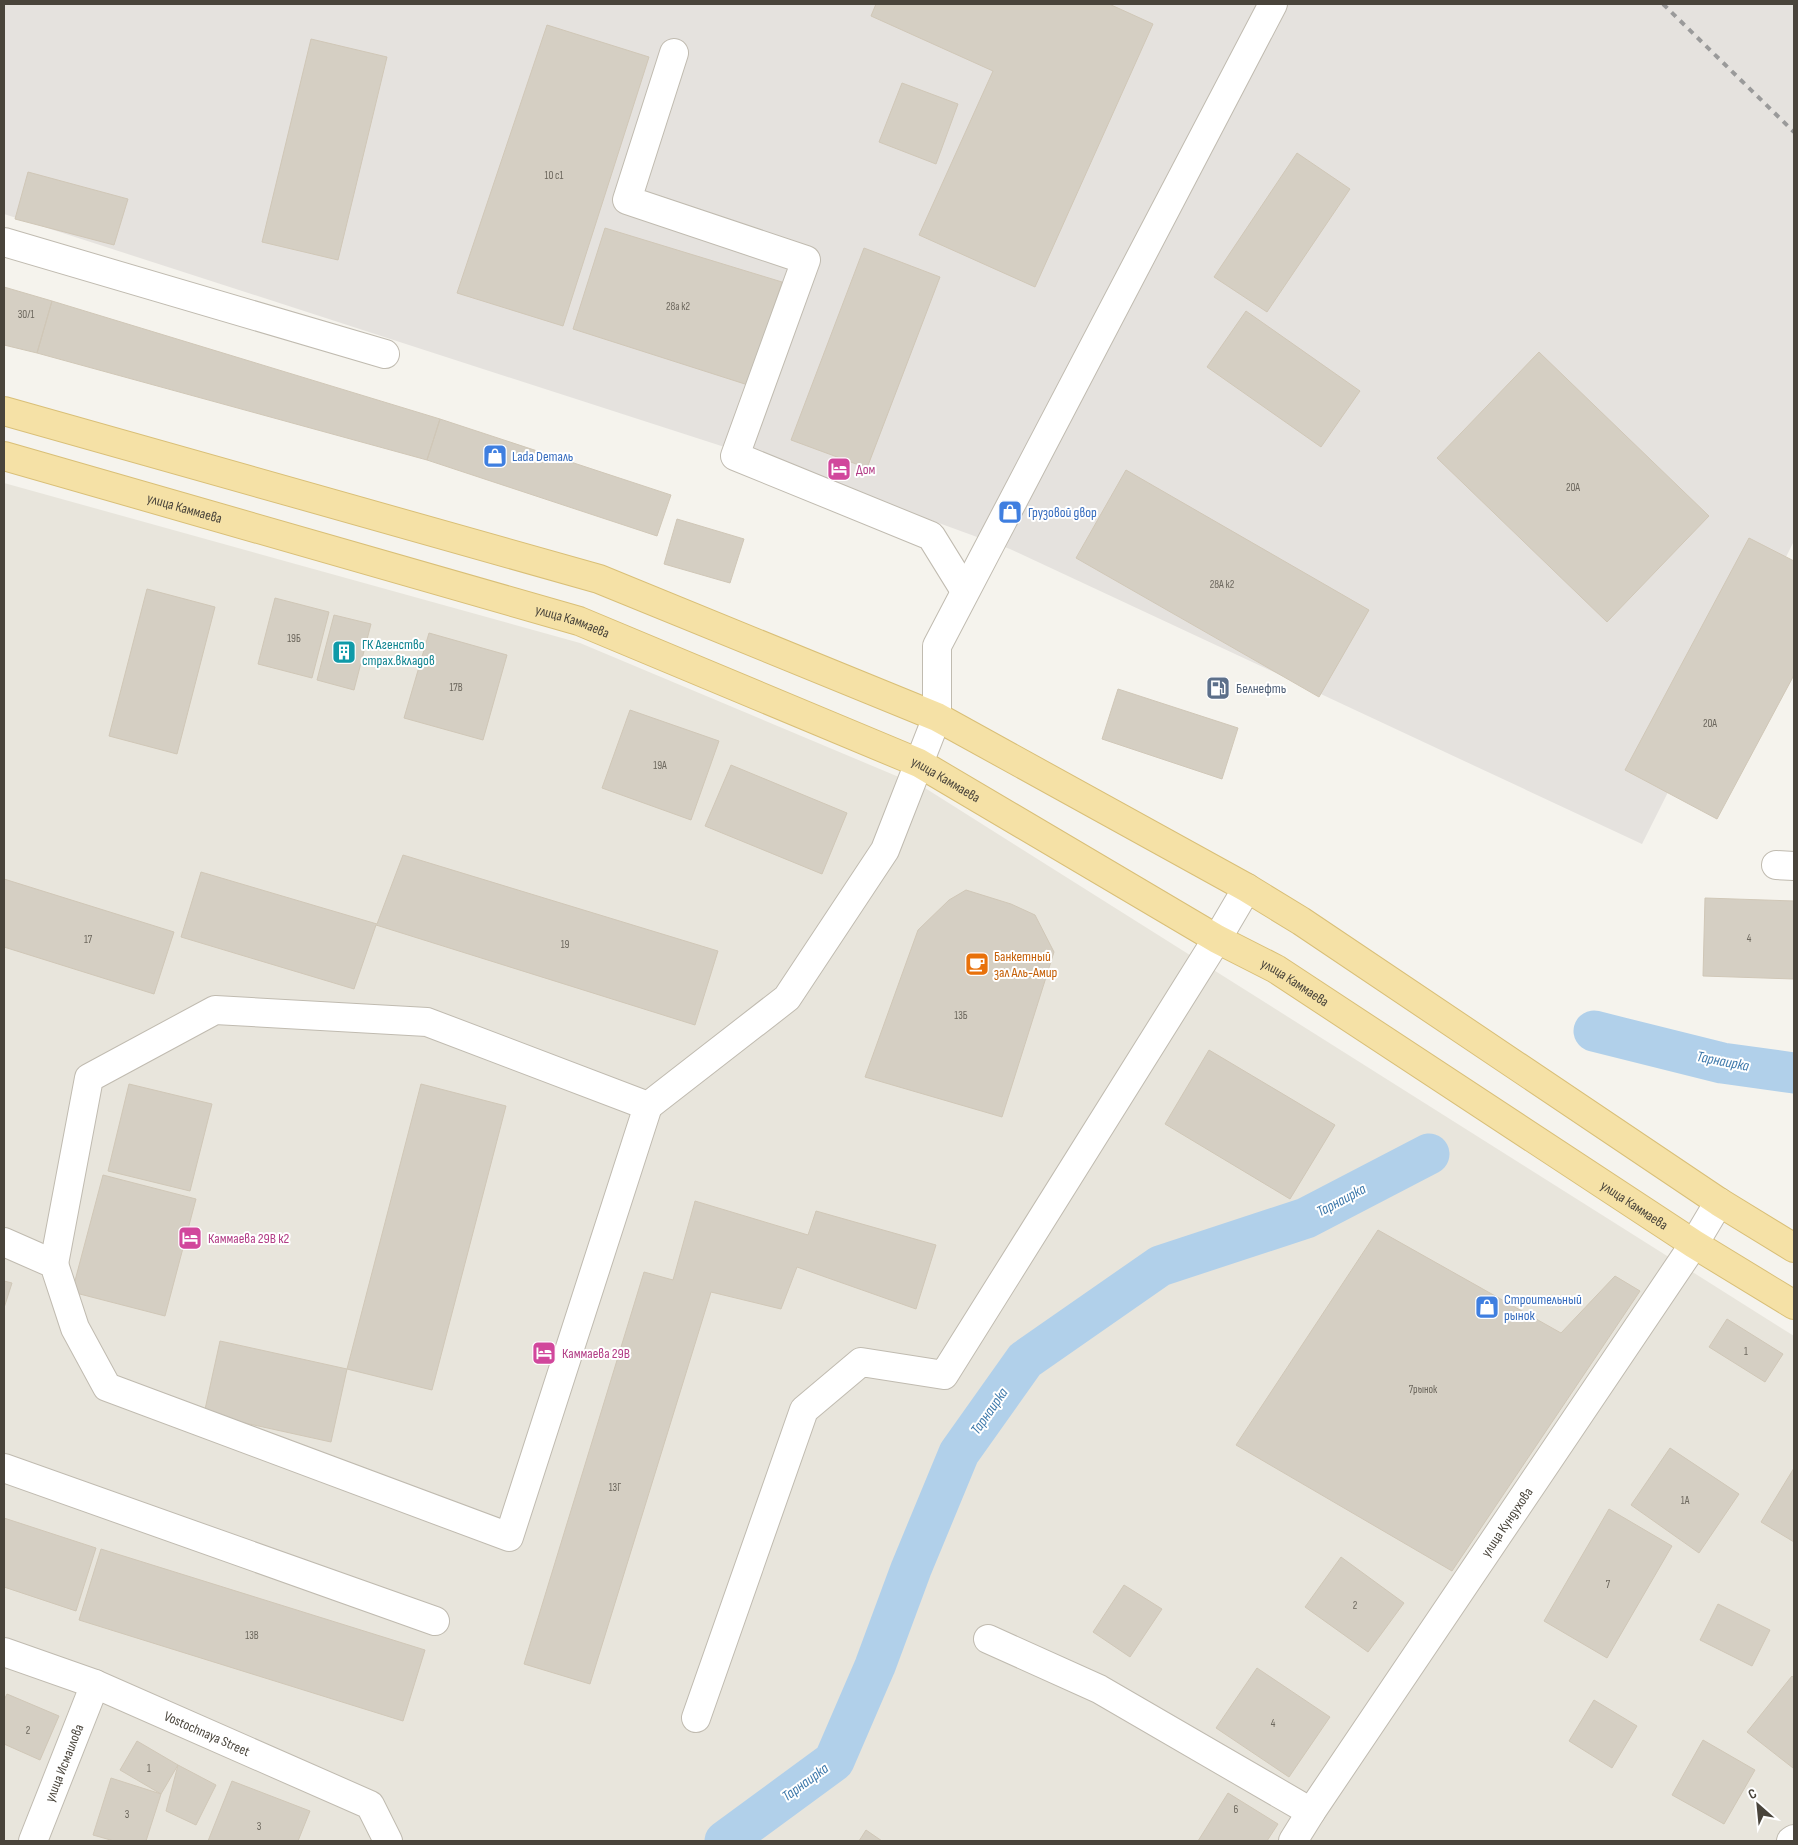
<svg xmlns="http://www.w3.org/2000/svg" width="1798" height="1845" viewBox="0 0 1798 1845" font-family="'Sofia Sans Condensed',sans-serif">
	<rect width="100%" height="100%" fill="#f5f3ed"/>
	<!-- residential -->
	<path fill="#e8e5dc" d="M4,483L580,643L925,788L1794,1336V1841H4Z"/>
	<!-- industrial -->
	<path fill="#e5e2de" d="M4,4H1794V541L1642,844L1010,549L777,464L4,214Z"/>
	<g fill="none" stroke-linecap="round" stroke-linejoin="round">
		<!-- canal -->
		<path stroke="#b1d0ea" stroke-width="41" d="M1594,1031L1722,1063L1794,1073
			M725,1841L834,1761L875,1666L911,1569L959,1453L1025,1360L1160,1266L1306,1218L1429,1154"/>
	</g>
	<!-- building -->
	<path fill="#d5cfc3" stroke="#d0c7b7" d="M876,4H1109L1153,24L1035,287L919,235L993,71L871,16Z
		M547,25L649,57L563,326L457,293Z
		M311,39L387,57L338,260L262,242Z
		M902,83L958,104L936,164L879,142Z
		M1297,153L1350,189L1267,312L1214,277Z
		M28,172L128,199L114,245L15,219Z
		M605,228L782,282L748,385L573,329Z
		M864,248L940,277L867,468L791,440Z
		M4,287L52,301L37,353L4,345Z
		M52,301L440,419L427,460L37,353Z
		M1246,311L1360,391L1321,447L1207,367Z
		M1539,352L1709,516L1607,622L1437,458Z
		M440,419L671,495L657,536L427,460Z
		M1126,470L1369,610L1319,697L1076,558Z
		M677,519L744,539L730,583L664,564Z
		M1749,538L1794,561V675L1717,819L1625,770Z
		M147,589L215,607L177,754L109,736Z
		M275,598L329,612L312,678L258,664Z
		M334,615L371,624L354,690L317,680Z
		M429,633L507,655L483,740L404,718Z
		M1118,689L1238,728L1222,779L1102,739Z
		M630,710L719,741L691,820L602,788Z
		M731,765L847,813L822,874L705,826Z
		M403,855L718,951L695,1025L376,925L354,989L181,937L201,872L377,924Z
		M4,879L174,932L154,994L4,947Z
		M966,890L1011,904L1035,915L1054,952L1002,1117L865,1077L918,930L949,900Z
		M1705,898L1794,901V979L1703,976Z
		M1209,1050L1335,1125L1290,1199L1165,1124Z
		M129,1084L212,1104L190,1191L108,1171Z
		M421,1084L506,1106L432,1390L347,1369Z
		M103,1175L196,1199L165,1316L72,1292Z
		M695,1201L808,1235L816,1211L936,1245L916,1309L797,1267L781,1309L711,1292L590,1684L524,1664L644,1272L673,1280Z
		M1378,1230L1561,1333L1615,1276L1640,1291L1452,1571L1236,1445Z
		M4,1281L12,1283L4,1308Z
		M1727,1319L1783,1354L1765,1382L1709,1347Z
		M220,1341L347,1369L331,1442L204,1414Z
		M1670,1448L1739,1494L1699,1553L1631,1505Z
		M1794,1468V1542L1761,1522Z
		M1609,1509L1672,1546L1607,1658L1544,1621Z
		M4,1518L96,1548L76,1611L4,1587Z
		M101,1549L425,1650L403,1721L79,1620Z
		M1341,1557L1404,1603L1368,1652L1305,1607Z
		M1124,1585L1162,1609L1130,1657L1093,1632Z
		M1718,1604L1770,1630L1752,1666L1700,1640Z
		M1257,1668L1330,1717L1289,1777L1216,1728Z
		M1792,1676L1794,1678L1793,1768L1747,1732Z
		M7,1694L59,1716L40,1760L4,1744V1700Z
		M1594,1700L1637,1726L1612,1768L1569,1741Z
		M1703,1740L1755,1770L1724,1824L1672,1795Z
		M137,1741L178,1765L161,1794L120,1770Z
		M178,1765L216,1785L196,1825L166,1811Z
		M111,1778L161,1794L146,1841H114L93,1835Z
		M232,1781L310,1811L298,1841H208Z
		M1228,1793L1278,1824L1267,1841H1198Z
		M866,1830L882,1841H859Z"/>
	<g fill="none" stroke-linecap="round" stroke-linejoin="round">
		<!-- minor casing -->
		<g stroke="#c0bbb0" stroke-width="30">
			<g id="minor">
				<path d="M674,53L627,200L806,260L735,456L931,536L965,591"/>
				<path d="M4,242L385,354"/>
				<path d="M1776,865L1794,866"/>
				<path d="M4,1242L54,1264L75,1328L107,1387L509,1537L648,1106"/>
				<path d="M54,1264L89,1078L215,1010L427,1022L648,1106L787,998L885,850L937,717V646L1273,4"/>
				<path d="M4,1468L435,1621"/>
				<path d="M988,1639L1099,1689L1311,1812"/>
				<path id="s1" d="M4,1652L95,1684L370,1805L388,1841"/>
				<path d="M696,1718L804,1410L861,1362L944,1375L1217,939L1247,888"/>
				<path id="s2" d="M33,1841L95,1684"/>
				<path id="s3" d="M1293,1841L1311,1812L1694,1244L1719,1202"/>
				<path d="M1791,1841L1794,1839"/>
			</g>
		</g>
		<!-- major casing -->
		<g stroke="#d9bf77" stroke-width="30">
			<g id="major">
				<path d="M4,411L599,579L937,717L1247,888L1301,921L1719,1202L1794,1248"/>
				<path id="s4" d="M4,456L579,621L919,763L1217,939L1276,969L1694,1244L1794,1305"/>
			</g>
		</g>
		<!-- minor -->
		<use href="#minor" stroke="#fff" stroke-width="28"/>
		<!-- major -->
		<use href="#major" stroke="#f5e1a6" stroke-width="28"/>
		<!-- rail -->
		<path stroke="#9a9a9a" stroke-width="4" stroke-dasharray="6 6" stroke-linecap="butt" d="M1663,4L1794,132"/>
	</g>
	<!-- icons -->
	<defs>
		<g id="shop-square" transform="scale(1.25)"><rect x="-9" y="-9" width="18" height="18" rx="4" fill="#3f7fe0" stroke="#fff"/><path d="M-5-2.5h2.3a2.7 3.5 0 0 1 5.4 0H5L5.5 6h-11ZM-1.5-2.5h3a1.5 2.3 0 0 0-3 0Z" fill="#fff"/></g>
		<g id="hotel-square" transform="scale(1.25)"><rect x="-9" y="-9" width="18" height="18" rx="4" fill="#d1479c" stroke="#fff"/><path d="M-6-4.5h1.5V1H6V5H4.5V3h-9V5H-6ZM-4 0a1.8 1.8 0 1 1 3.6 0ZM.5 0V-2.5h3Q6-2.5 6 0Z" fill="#fff"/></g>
		<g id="building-square" transform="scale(1.25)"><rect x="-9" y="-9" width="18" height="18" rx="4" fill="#0f9aa8" stroke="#fff"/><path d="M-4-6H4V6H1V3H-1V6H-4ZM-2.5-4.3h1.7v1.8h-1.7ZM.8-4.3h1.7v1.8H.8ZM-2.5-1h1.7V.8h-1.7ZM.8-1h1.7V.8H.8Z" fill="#fff"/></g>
		<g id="fuel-square" transform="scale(1.25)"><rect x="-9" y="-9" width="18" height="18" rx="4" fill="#5c6f8a" stroke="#fff"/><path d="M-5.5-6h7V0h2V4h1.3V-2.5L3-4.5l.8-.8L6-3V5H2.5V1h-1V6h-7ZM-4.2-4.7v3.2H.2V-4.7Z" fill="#fff"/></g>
		<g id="cafe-square" transform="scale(1.25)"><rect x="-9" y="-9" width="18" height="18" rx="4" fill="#e8710a" stroke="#fff"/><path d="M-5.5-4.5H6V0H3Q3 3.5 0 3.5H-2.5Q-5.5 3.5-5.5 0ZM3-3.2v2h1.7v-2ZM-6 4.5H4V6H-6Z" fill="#fff"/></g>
	</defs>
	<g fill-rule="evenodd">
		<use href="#shop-square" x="495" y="456"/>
		<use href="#hotel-square" x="839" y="469"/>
		<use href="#shop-square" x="1010" y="512"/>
		<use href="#building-square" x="344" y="652"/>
		<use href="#fuel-square" x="1218" y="688"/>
		<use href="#cafe-square" x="977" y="964"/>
		<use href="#hotel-square" x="190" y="1238"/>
		<use href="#shop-square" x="1487" y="1307"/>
		<use href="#hotel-square" x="544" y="1353"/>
	</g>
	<g text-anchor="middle" stroke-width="4" stroke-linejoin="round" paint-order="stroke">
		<!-- number labels -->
		<g font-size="11" fill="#6c675d">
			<text x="554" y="179">10 с1</text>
			<text x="678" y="310">28а к2</text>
			<text x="26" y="318">30/1</text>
			<text x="1573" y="491">20А</text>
			<text x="1222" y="588">28А к2</text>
			<text x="294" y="642">19Б</text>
			<text x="456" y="691">17В</text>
			<text x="1710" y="727">20А</text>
			<text x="660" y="769">19А</text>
			<text x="1749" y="942">4</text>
			<text x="88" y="943">17</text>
			<text x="565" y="948">19</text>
			<text x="961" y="1019">13Б</text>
			<text x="1746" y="1355">1</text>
			<text x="1423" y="1393">7рынок</text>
			<text x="615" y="1491">13Г</text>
			<text x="1685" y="1504">1А</text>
			<text x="1608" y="1588">7</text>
			<text x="1355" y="1609">2</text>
			<text x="252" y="1639">13В</text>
			<text x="1273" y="1727">4</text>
			<text x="28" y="1734">2</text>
			<text x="149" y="1772">1</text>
			<text x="1236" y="1813">6</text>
			<text x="127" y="1818">3</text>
			<text x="259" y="1830">3</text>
		</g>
		<!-- shop labels -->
		<g font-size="14" fill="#366cbe" stroke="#fff" text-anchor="start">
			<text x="512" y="461">Lada Dеталь</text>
			<text x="1028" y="517">Грузовой двор</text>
			<text x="1504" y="1304">Строительный<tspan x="1504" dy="16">рынок</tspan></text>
		</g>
		<!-- hotel labels -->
		<g font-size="14" fill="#b23c85" stroke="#fff" text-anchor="start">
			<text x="856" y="474">Дом</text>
			<text x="208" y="1243">Каммаева 29В к2</text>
			<text x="562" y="1358">Каммаева 29В</text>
		</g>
		<!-- street labels -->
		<g font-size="14" fill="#49443b" stroke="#fff">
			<text dy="5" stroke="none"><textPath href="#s4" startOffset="188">улица Каммаева</textPath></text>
			<text dy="5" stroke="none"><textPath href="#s4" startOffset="592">улица Каммаева</textPath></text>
			<text dy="5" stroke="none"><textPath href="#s4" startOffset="998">улица Каммаева</textPath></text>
			<text dy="5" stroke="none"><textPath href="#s4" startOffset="1402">улица Каммаева</textPath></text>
			<text dy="5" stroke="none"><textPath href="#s4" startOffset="1808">улица Каммаева</textPath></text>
			<text dy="5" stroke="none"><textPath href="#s3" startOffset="384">улица Кундухова</textPath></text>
			<text dy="5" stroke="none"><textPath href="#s1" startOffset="219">Vostochnaya Street</textPath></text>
			<text dy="5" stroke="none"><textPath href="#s2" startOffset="84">улица Исмаилова</textPath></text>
		</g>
		<!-- culture labels -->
		<g font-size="14" fill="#0d838f" stroke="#fff" text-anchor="start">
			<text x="362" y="649">ГК Агенство<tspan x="362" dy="16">страх.вкладов</tspan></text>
		</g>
		<!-- service labels -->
		<g font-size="14" fill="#4e5e75" stroke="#fff" text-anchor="start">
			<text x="1236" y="693">Белнефть</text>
		</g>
		<!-- food labels -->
		<g font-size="14" fill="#c56008" stroke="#fff" text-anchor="start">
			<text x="994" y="961">Банкетный<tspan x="994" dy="16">зал Аль-Амир</tspan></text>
		</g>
		<!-- water labels -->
		<g font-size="15" font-style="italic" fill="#3e79ab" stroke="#fff">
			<text transform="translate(1723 1061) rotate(11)" y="5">Тарнаирка</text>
			<text transform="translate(1341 1200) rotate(-28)" y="5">Тарнаирка</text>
			<text transform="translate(989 1411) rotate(-55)" y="5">Тарнаирка</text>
			<text transform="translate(805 1782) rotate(-36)" y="5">Тарнаирка</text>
		</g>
	</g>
	<!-- border -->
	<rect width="1798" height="1845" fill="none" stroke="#49443b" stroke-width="10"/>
	<!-- north arrow -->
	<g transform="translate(1758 1805) rotate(333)" stroke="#ffffff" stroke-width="4" paint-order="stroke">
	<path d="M0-4L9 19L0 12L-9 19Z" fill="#49443b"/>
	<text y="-8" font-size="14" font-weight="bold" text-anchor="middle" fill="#49443b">С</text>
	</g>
</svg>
